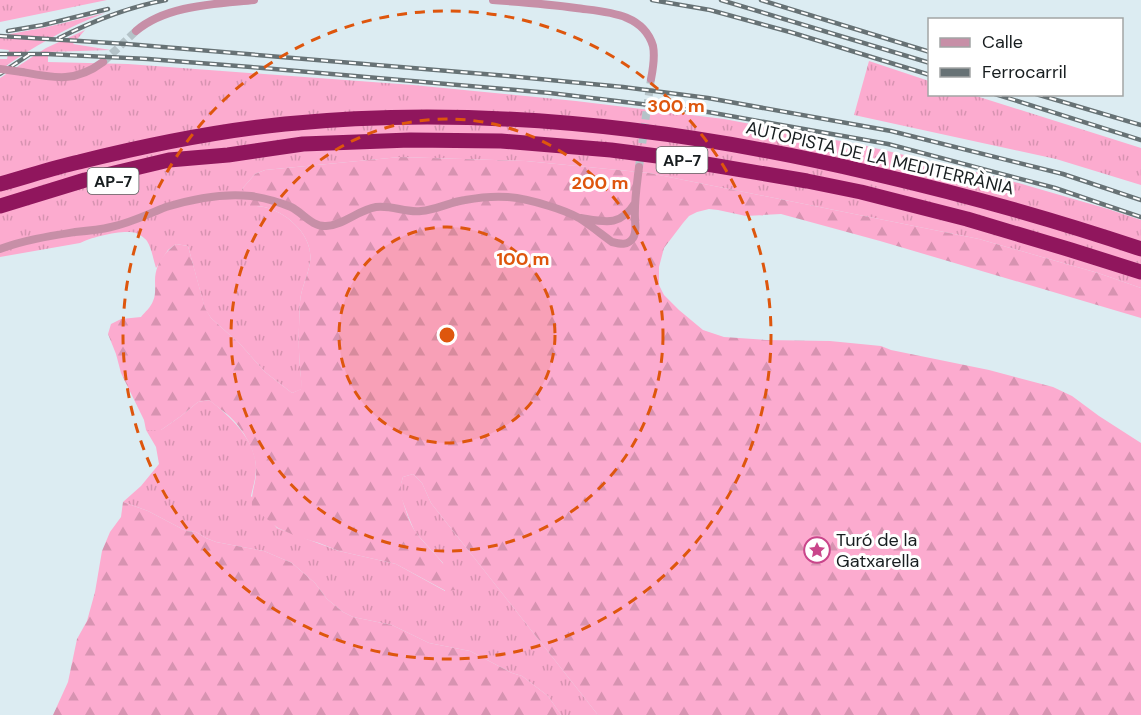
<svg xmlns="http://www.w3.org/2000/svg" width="1141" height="715" viewBox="0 0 1141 715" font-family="'DM Sans',sans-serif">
	<defs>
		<pattern id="grass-tufts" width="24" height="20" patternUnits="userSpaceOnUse" patternTransform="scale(1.5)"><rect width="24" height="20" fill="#fcabcf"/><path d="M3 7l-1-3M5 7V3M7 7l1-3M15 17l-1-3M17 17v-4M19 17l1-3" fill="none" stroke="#d793b1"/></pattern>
		<pattern id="forest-firs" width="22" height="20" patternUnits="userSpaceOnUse" patternTransform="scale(1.5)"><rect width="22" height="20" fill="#fcabcf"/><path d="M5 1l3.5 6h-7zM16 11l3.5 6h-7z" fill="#d793b1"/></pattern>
	</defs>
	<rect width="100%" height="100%" fill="#dcecf2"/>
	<!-- grass -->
	<path fill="url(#grass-tufts)" d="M0,0H107L0,22Z
		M105,13C67,27 33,47 0,70V59H7L9,50L0,49V36L47,27Z
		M85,30L73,44L111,50L48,52V62L128,64L413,85L576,101L724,119L862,145L1001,178L1108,209L1141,220V288L1098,273L979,239L649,173L526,161L400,157L265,170L255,174L242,189L250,206C254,206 259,206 264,207C287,212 314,236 310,262C308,276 301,288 300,302C299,322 298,346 300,367C300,374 302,381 302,389L292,393L265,372L241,345L211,318L205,309L188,246L176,244L168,250L156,268C153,259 152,249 147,241C145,238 139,234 136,233C124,229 91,237 80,243L0,257V78L46,48Z
		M869,61L929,81L930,94L973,95L1141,148V185L1056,159L854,115Z
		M209,400C230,416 256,440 256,468C256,478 253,487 251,496L277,528L339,551L396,564L445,591L443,563L415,532L411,523L401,497L400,487L403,477L413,474L422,483L431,503L598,715H561L548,696L522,676L512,673L470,651L429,643L392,625L353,617L343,612L327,599L315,583L292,563L264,551L216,542L206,538L196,532L186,531L148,511L123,502L141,486L159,464L156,447L146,430H161L181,416L198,402Z"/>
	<!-- forest -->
	<path fill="url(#forest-firs)" d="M400,157L526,161L649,173L979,239L1098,273L1141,288V318L880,241L781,214L746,216L718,210L709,209L697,212L689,216L683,223L664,248L659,267V285L664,295L679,310L703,330L724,337L766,340L830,341L881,346L891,350L989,370L1053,387L1072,396L1099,416L1141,443V715H598L431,503L422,483L413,474L403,477C399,489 401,496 405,508C408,517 411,526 417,534C431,552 451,566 456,590L446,591L396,564L339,551L319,543L298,537L278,528L252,507C251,493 255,486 256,474C258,453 243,428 228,415C222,410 215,405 209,400L198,402L181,416L161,430H146L144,420L121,373L116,354L108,334L111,324L121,319L141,317C145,312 151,307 153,301C156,295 155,288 155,281C155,265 163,254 176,244L188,246L205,308L211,318L241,345L265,372L292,393L301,389C302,381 300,375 300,367C298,346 299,322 300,302C301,288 308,276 310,262C314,236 287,212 264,207C259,206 254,206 250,206L243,199L242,189L255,174L265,170Z
		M123,502L148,511L186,531L196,532L206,538L216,542L264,551L292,563L315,583L327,599L343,612L353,617L392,625L429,643L470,651L512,673L522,676L548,696L561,715H53L68,682L77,639L87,621L95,592L102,551L110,532L121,517Z"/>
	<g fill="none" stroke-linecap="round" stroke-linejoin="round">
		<!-- minor-tunnel -->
		<path stroke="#b5c3c8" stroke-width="8" stroke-dasharray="8 4" stroke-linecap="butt" d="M103,62L136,31
			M639,167L651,79"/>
		<!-- minor -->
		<path stroke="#c78fa7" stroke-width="8" d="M493,0C520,2 548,4 576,8C604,12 643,12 653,46C655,56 653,69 651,79
			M136,31C166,5 216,4 254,0
			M22,72C54,78 75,83 103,62
			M581,218C605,222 620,227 635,203
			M0,249C24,240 50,236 75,232C87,231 99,230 111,227C131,223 148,214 166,207C192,199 224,193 251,196C264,198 279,202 291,207C302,212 312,227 326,226C344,225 358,210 376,207C392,205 406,213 421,211C436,210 450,202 465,200C498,194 518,196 549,206C559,209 570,213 579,218C590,225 601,234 612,242C620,244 628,246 633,238C637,232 635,225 635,219C634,202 637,184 639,167"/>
		<!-- motorway -->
		<path stroke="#90165d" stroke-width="15" d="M0,184C26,177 52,168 79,162C147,145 216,131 285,124C481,104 680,128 871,173C962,194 1052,219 1141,249
			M0,206L85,180L169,160L228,155L303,144L410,140L501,141L611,150L665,157L807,181L861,192L967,219L1071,250L1141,272"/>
		<!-- rail casing -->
		<g stroke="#677275" stroke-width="4.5">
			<path id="rail" d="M652,0L710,10L790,32L930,75
				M721,0L930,63
				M761,0L930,52
				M8,31L43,25L108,9
				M0,36L127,44L508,76L623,87L708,98L891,131L1063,174L1141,200
				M59,38C93,21 128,7 166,0
				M0,54H47L148,59L251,67L550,93L708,112L888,144L1055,188L1141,217
				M0,74L30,54
				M995,94L1141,140
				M1036,94L1141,125"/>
		</g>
		<!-- rail -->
		<use href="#rail" stroke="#fff" stroke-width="2" stroke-dasharray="7" stroke-linecap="butt"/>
		<!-- minor-bridge -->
		<path stroke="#c78fa7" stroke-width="8" d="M0,69L22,72"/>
	</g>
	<!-- distance rings -->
	<circle cx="447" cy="335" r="108" fill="#de560d" fill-opacity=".12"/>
	<g fill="none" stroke="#de560d" stroke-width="3" stroke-dasharray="10 8">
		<circle cx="447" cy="335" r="108"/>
		<circle cx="447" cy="335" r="216"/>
		<circle cx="447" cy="335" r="324"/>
	</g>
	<!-- icons -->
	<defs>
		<g id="sight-ring" transform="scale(1.35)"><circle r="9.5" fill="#fff" stroke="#c9468b" stroke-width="1.5"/><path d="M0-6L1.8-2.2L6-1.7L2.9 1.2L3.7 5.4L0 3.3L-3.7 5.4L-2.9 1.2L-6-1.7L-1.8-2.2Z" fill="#c9468b"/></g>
	</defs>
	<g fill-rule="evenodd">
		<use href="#sight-ring" x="817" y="550"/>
	</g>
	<g text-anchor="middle" stroke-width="6" stroke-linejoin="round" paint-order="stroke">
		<!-- shield labels -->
		<g fill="#fff" stroke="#5d6162" stroke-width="1.5">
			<rect x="656.5" y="147" width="51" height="26" rx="4.5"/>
			<rect x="87.5" y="168" width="51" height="26" rx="4.5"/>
		</g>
		<g font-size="16" font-weight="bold" fill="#171d1f">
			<text x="682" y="166">AP-7</text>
			<text x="113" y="187">AP-7</text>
		</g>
		<!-- street labels -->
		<g font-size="18" fill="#171d1f" stroke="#fff">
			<text transform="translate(880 158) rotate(13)" y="6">AUTOPISTA DE LA MEDITERRÀNIA</text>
		</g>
		<!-- poi labels -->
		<g font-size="18" fill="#171d1f" stroke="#fff" text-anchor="start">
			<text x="836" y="546">Turó de la<tspan x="836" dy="21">Gatxarella</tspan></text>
		</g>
	</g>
	<circle cx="447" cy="335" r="9" fill="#de560d" stroke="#fff" stroke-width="3"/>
	<g font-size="18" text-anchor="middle" font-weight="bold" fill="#de560d" stroke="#fff" stroke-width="6" stroke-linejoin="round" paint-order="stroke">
		<text x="676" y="112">300 m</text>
		<text x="600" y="189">200 m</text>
		<text x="523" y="265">100 m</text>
	</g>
	<!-- legend -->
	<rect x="928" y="18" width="195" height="78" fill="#ffffff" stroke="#a2a5a5" stroke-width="1.5"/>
	<rect x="940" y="38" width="30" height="9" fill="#c78fa7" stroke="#a2a5a5" stroke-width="1.5"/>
	<text x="982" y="48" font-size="18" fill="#171d1f">Calle</text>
	<rect x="940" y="68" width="30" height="9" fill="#677275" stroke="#a2a5a5" stroke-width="1.5"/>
	<text x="982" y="78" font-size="18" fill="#171d1f">Ferrocarril</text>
</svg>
